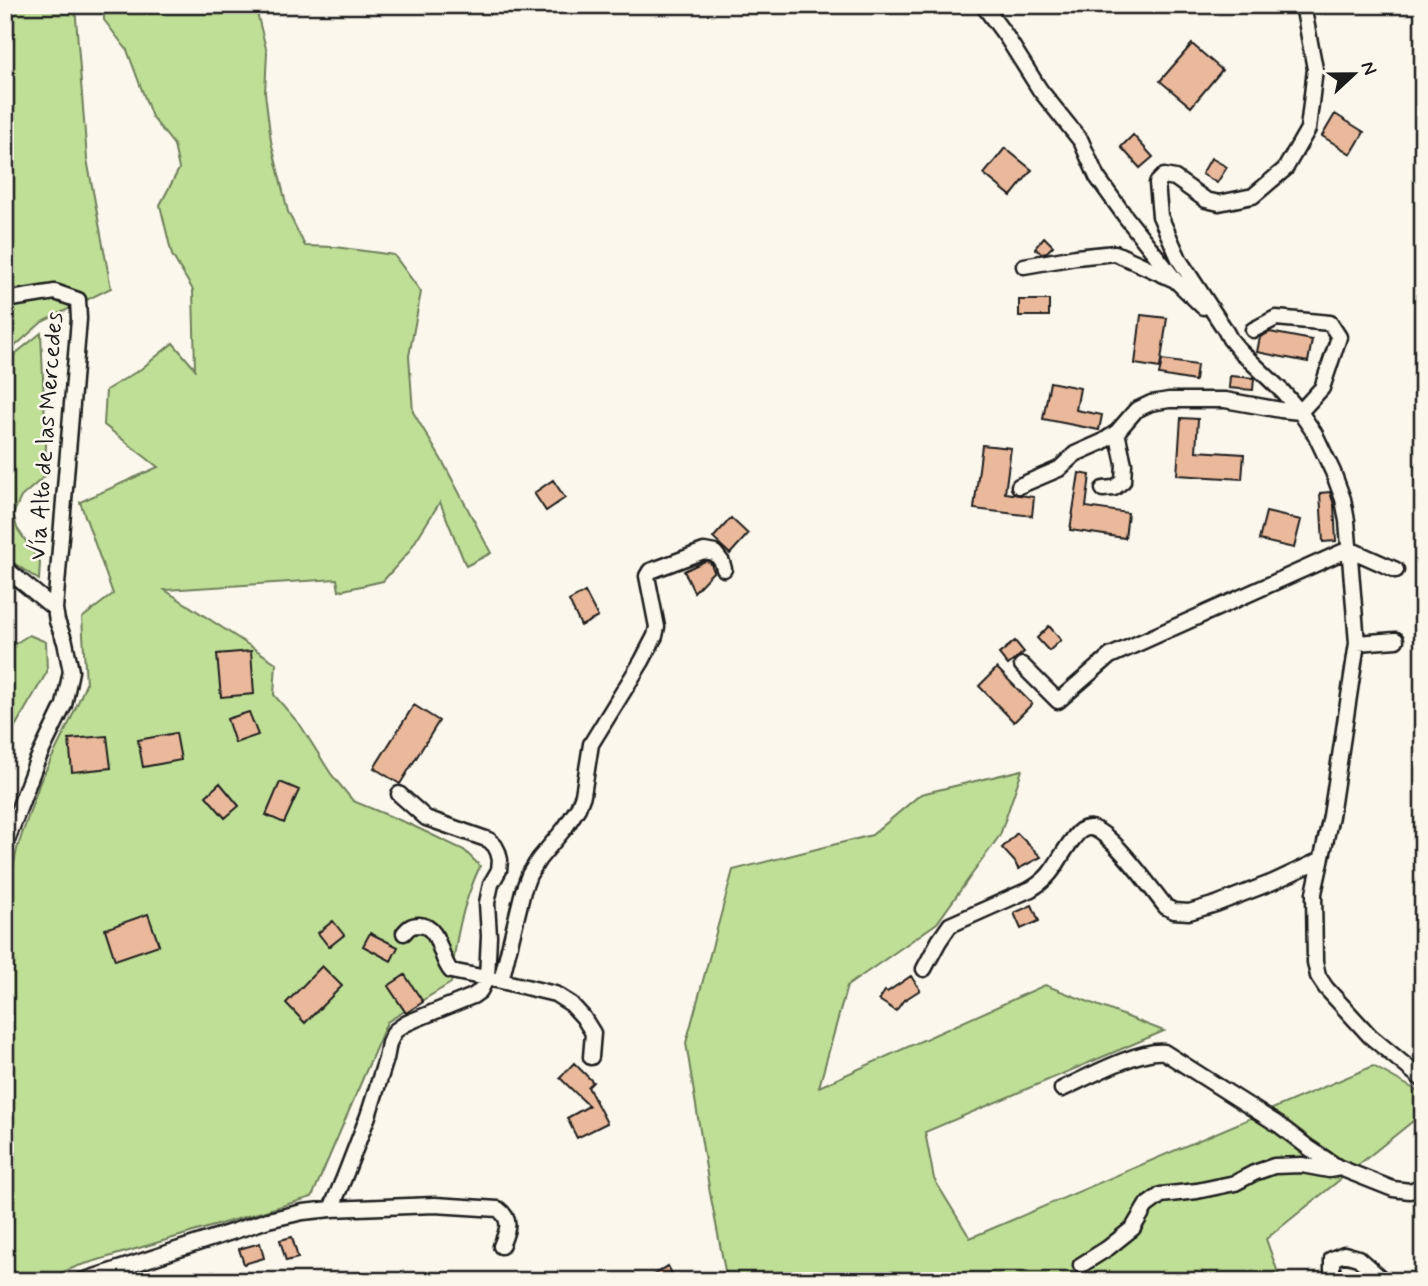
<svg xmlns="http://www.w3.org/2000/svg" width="1428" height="1286" viewBox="0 0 1428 1286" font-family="Mynerve,sans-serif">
	<rect width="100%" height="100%" fill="#fbf7ec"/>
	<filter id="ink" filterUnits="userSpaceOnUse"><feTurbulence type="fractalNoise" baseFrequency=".0143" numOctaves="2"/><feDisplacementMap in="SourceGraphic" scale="14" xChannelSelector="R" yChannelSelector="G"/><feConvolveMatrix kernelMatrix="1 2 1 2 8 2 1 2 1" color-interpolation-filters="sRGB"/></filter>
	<g filter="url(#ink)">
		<!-- green -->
		<path fill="#bfdf97" stroke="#6e7e5a" stroke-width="2" d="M5,5H75L87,159L111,288L42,322L5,355Z
			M104,5H253L257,13L267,52L265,93L271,141L288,212L305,246L335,247L394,255L421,292L409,356L413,412L444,464L491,553L466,566L440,502L408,553L383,581L339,591L337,579L165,590L276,663L274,695L301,726L331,774L353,801L409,824L464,850L480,866C462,905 455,941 451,983L387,1022L312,1197L78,1266L40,1281H5V907L17,849L40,782L70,721L86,684L82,618L113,594L80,502L158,467L104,425L106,390L141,369L173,343L195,369L193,290L172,255L160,205L179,169L174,145L152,117L127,50L104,20Z
			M41,333L46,444L45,476L21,497L13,514L17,528L40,562L39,580L5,557V365L15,354Z
			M29,635L46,642L47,672L13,730L5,759V650Z
			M1022,770L1000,835L937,923L847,986L819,1087L1045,985L1164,1031L925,1132L934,1179L970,1238L1373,1066L1423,1094V1113L1266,1239L1281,1281H727L710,1193L686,1043L733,870L872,835L921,794Z"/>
		<!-- building -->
		<path fill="#eab99b" stroke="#1c1c1c" stroke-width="2" d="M1192,44L1222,70L1191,107L1160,81Z
			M1335,114L1364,132L1351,154L1322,136Z
			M1133,135L1153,157L1140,168L1121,147Z
			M1005,148L1032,170L1011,196L984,174Z
			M1211,158L1227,167L1217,183L1202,174Z
			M1044,237L1053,246L1047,252L1041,253L1035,248Z
			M1019,300H1049V316H1019Z
			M1141,315L1167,318L1160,368L1135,364Z
			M1270,332L1312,340L1308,362L1257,352L1260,337Z
			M1162,360L1197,365L1195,381L1159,375Z
			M1230,376L1254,378L1253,390L1229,388Z
			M1050,382L1080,388L1076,410L1102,415L1099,430L1043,419Z
			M1181,418L1198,419L1196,451L1244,454L1242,479L1177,475Z
			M982,445L1011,448L1005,493L1034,497L1032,516L974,509Z
			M1079,473L1090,475L1086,507L1128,513L1125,538L1070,530Z
			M553,480L565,498L546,511L534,493Z
			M1330,492L1334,505L1336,541L1323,542L1320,493Z
			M1266,512L1301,520L1294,548L1259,540Z
			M731,518L748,534L730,554L713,538Z
			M705,561L710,562L714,571L694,592L684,571Z
			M585,592L598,617L581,626L569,601Z
			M1049,626L1061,640L1049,651L1037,638Z
			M1015,641L1024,652L1008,665L999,654Z
			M251,651L254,694L221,697L217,654Z
			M997,668L1032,704L1014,722L979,686Z
			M414,705L439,721L400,784L374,768Z
			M249,712L258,735L235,743L227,719Z
			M176,733L181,760L143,767L138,740Z
			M107,736L111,768L72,772L69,739Z
			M280,782L299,790L284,823L266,815Z
			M220,783L239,806L225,818L206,796Z
			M1017,833L1041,857L1018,869L1015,862L1002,848Z
			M1032,905L1039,921L1021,929L1014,913Z
			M148,914L159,945L115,960L105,929Z
			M333,921L344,935L329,947L318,933Z
			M370,933L398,947L391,961L363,946Z
			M322,966L342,986L305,1023L286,1003Z
			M405,975L423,1002L406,1013L388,986Z
			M911,976L920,990L903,1001L896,1011L879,1000L885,991L887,992Z
			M574,1063L593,1082L588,1087L607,1123L577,1138L567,1118L589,1106L560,1078Z
			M292,1237L298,1258L286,1261L280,1240Z
			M260,1243L264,1258L244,1264L239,1249Z
			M668,1266L676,1281H644Z"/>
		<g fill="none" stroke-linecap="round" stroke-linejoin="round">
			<!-- street casing -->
			<g stroke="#1c1c1c" stroke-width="19">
				<path id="street" d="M983,5L1006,36L1040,90L1081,141L1097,177L1125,216L1176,281L1203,307
					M1303,5L1315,69L1308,129L1285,169L1253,196L1219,203L1206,200L1175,178L1164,176L1157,183L1160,216L1180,261L1224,328L1230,339L1240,351L1283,392L1300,412L1315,434L1333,472L1343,499L1347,521L1357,643L1331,816L1314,893L1315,962L1318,976L1326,988L1370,1036L1423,1080
					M1024,266L1076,257L1115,253L1173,279
					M5,300L55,292L78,300L79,319L55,609L57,621L65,642L71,671L64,705L36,763L5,846
					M1253,330L1276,318L1330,323L1339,337L1322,388L1300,412
					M1019,486L1059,469L1075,454L1102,442L1117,432L1136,410L1151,403L1169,400H1225L1281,410L1300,412
					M1103,489L1114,488L1123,481L1124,464L1117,432
					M5,568L55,609
					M1357,643L1396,640
					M1022,665L1058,701L1110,656L1349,549L1396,570
					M404,933C408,928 411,925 419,925C441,926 439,959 451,971L501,981L555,994L571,1004L583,1017L593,1033L591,1057
					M924,969L939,941L950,925L1031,889C1055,875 1057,859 1073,839C1077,833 1083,827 1091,828C1111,831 1152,890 1166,907L1174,911L1189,912L1216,904L1273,882L1320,860
					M501,981L523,891L529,875L539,859L565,828L578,808L583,795L591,744L642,661L655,636L657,627L647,576L650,571L656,569L704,551L715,553L722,562L724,569
					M1062,1089C1086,1078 1139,1049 1164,1052L1279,1125L1309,1148L1339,1168
					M331,1209L344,1178L368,1116L386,1059L389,1043L395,1031L405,1024L414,1020L473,996L480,991L487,978L489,936L487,903L491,884L499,870L500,860L498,852L495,846L489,840L426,818L399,794
					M1081,1265L1108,1248L1133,1228L1146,1206L1161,1195L1197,1191L1235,1183L1254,1173L1274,1166L1302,1165L1329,1170L1340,1168L1393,1189L1410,1191L1423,1186
					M82,1281L268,1220L303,1212L331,1209L435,1205L498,1209C513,1220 507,1231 501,1246
					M1338,1281L1332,1271V1259L1344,1254L1358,1258L1384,1281"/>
			</g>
			<!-- street -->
			<use href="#street" stroke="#fbf7ec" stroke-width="14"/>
		</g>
	</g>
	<g text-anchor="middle" stroke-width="5" stroke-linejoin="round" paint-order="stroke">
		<!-- street labels -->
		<g font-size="24" fill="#1c1c1c" stroke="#fbf7ec">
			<text transform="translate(45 436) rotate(-86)" y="8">Vía Alto de las Mercedes</text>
		</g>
	</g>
	<!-- margin -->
	<rect width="1428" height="1286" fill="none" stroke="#fbf7ec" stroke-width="28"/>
	<rect x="14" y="14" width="1400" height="1258" fill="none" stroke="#1c1c1c" stroke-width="2.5" filter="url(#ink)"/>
	<!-- north arrow -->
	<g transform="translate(1354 74) rotate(68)" stroke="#fbf7ec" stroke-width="5" paint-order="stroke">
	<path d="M0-5L12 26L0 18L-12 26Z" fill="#1c1c1c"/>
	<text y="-10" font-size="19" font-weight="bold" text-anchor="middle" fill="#1c1c1c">N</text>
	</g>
</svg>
